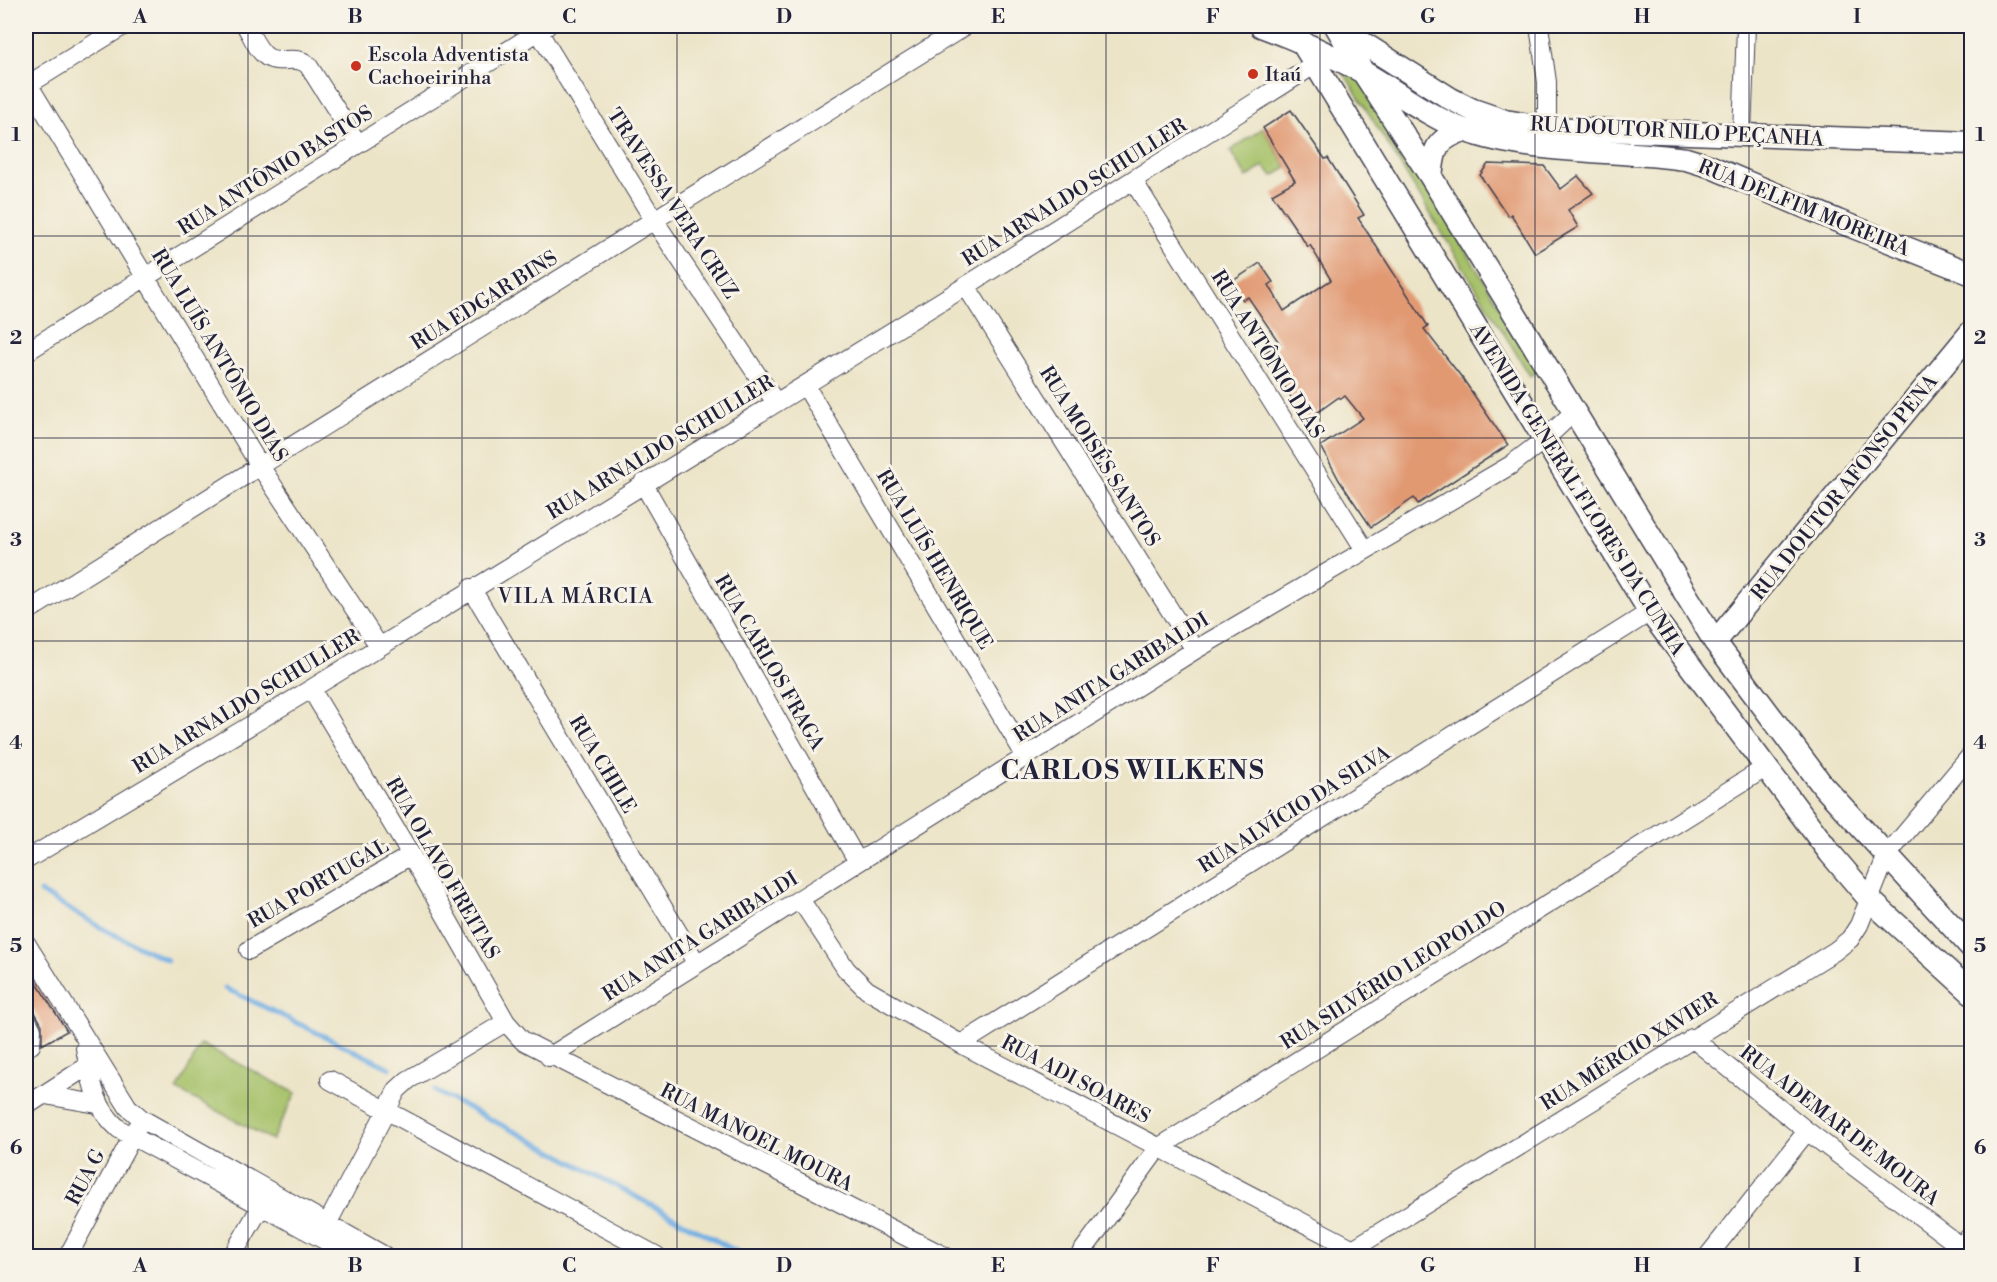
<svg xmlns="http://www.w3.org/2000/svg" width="1997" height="1282" viewBox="0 0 1997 1282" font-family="'Libre Bodoni',serif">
	<rect width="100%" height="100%" fill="#f7f3e8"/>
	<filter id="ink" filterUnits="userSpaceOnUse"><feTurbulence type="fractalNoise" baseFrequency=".0167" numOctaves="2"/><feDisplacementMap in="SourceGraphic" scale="12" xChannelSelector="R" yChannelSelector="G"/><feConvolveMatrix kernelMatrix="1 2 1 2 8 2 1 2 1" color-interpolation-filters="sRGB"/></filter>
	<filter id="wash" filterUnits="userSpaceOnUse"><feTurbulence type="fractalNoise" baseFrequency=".008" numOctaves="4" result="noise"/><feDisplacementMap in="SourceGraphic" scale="24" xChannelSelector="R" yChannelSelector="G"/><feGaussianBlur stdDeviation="1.35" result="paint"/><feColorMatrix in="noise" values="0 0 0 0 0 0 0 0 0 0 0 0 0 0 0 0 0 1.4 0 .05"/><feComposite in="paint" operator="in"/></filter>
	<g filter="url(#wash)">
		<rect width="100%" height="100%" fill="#ece4c7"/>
		<!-- green -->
		<path fill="#a4c066" stroke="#637150" stroke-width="1.5" d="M1339,65L1356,72L1539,370L1530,376Z
			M1263,128L1287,168L1273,176L1263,166L1247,178L1230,151Z
			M201,1044L296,1093L272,1140L177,1090Z"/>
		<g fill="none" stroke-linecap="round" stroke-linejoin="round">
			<!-- stream -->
			<path stroke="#71aee3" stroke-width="5" d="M40,892L107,931L167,960
				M225,988L390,1068
				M435,1091L539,1144L745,1256"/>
		</g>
		<g id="blocks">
			<!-- building -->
			<path fill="#e19972" d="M1291,110L1325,159L1328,158L1364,215L1358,218L1428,326L1424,329L1463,379L1508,445L1418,504L1414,498L1371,527L1339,480L1321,446L1363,418L1345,396L1341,399L1339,397L1304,422L1277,371L1263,353L1280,344L1248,297L1243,300L1230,283L1260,263L1273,282L1269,285L1284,311L1331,280L1310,245L1308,247L1272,194L1295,181L1263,128Z
				M1488,164L1544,166L1561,189L1578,176L1593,193L1568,210L1578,227L1535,253L1511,214L1508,216L1480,175Z
				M26,966L67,1031L42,1045V1025L33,1009L26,1007Z"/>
		</g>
	</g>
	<g filter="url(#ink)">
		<use href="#blocks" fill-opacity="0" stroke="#403f50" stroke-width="1.5"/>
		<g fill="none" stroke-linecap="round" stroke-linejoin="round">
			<!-- minor casing -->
			<g stroke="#403f50" stroke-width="20">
				<path id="minor" d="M246,26C252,36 257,50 267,57C280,65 296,54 308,65L358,144
					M535,26L654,220L776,403
					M1539,26L1547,82V128
					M28,84L260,466L379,646
					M26,86L123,26
					M1742,134L1746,26
					M1134,182L1365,550
					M966,286L1195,650
					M26,352L547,26
					M805,385L1026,757
					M643,483L858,862
					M471,588L697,964
					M26,612L965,26
					M311,689L411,855L506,1022L522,1040L944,1256
					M26,860L311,689L966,286L1314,65
					M800,899L846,969L867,990L961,1044L1367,1256
					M26,943L128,1107L142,1119L385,1256
					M249,950L411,855
					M26,1018L32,1030L31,1045L26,1048
					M1692,1038L1807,1131L1961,1247
					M961,1044L1650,612
					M85,1048C91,1079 94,1108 119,1129L354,1256
					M549,1057L1195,650L1511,465L1545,439L1574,412
					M330,1080L657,1256
					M45,1095L97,1104
					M26,1106L97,1060
					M322,1234L397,1090L408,1080L506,1022
					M1353,1249L1835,951L1850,939L1859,925L1887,855L1972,754
					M68,1256L137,1128
					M232,1256L267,1196
					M1079,1256L1158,1148L1765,768
					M1708,1256L1807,1131
					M1953,1256L1972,1234"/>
			</g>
			<!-- major casing -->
			<g stroke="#403f50" stroke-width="25">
				<path id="major" d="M1261,26C1296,39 1329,54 1361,71C1395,90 1427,116 1464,130C1527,154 1618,149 1686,159L1709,166L1838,221L1972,274
					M1292,26L1650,612L1830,853L1870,900L1972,993
					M1336,26L1363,72L1431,177L1715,642L1823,786L1972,948
					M1339,28L1451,99L1473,110L1505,121L1547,128L1972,143
					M1431,177C1434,149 1435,140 1464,130
					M1715,642L1972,331"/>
			</g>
			<!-- minor -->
			<use href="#minor" stroke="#fff" stroke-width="18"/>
			<!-- major -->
			<use href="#major" stroke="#fff" stroke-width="22"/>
		</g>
	</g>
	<!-- grid -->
	<path fill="none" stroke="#22223b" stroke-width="1.5" stroke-opacity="0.55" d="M248,26V1256M462,26V1256M677,26V1256M891,26V1256M1106,26V1256M1320,26V1256M1535,26V1256M1749,26V1256M26,236H1972M26,438H1972M26,641H1972M26,844H1972M26,1046H1972"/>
	<!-- markers -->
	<g fill="#c8321e" stroke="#f7f3e8" stroke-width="2">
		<circle cx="356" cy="66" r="6"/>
		<circle cx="1253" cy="74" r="6"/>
	</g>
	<g text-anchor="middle" stroke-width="6" stroke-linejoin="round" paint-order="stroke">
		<!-- poi labels -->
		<g font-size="20" fill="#22223b" stroke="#f7f3e8" text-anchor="start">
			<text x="368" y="61">Escola Adventista<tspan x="368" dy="23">Cachoeirinha</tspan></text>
			<text x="1265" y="81">Itaú</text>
		</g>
		<!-- street labels -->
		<g font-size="20" fill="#22223b" stroke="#f7f3e8">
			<text transform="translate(1677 131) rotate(3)" y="7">RUA DOUTOR NILO PEÇANHA</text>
			<text transform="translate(275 170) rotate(-32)" y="7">RUA ANTÔNIO BASTOS</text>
			<text transform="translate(1074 192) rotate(-32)" y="7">RUA ARNALDO SCHULLER</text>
			<text transform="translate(673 203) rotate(57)" y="7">TRAVESSA VERA CRUZ</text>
			<text transform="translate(1804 207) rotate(22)" y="7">RUA DELFIM MOREIRA</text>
			<text transform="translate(484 300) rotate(-32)" y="7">RUA EDGAR BINS</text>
			<text transform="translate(1268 354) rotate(58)" y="7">RUA ANTÔNIO DIAS</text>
			<text transform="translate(220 355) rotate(59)" y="7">RUA LUÍS ANTÔNIO DIAS</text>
			<text transform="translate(660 447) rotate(-31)" y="7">RUA ARNALDO SCHULLER</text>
			<text transform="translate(1100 456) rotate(58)" y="7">RUA MOISÉS SANTOS</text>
			<text transform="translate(1844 487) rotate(-51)" y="7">RUA DOUTOR AFONSO PENA</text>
			<text transform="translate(1578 489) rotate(58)" y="7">AVENIDA GENERAL FLORES DA CUNHA</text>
			<text transform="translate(935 559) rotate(59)" y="7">RUA LUÍS HENRIQUE</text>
			<text transform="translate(770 662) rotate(60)" y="7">RUA CARLOS FRAGA</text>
			<text transform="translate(1111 677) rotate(-32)" y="7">RUA ANITA GARIBALDI</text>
			<text transform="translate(246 701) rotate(-31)" y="7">RUA ARNALDO SCHULLER</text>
			<text transform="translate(603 764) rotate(59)" y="7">RUA CHILE</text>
			<text transform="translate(1294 809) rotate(-32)" y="7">RUA ALVÍCIO DA SILVA</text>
			<text transform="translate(443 868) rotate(60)" y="7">RUA OLAVO FREITAS</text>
			<text transform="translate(318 883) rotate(-30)" y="7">RUA PORTUGAL</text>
			<text transform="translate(700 936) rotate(-32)" y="7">RUA ANITA GARIBALDI</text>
			<text transform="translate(1393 975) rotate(-32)" y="7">RUA SILVÉRIO LEOPOLDO</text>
			<text transform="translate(1629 1051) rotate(-32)" y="7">RUA MÉRCIO XAVIER</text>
			<text transform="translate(1076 1079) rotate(28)" y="7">RUA ADI SOARES</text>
			<text transform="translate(1840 1125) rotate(38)" y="7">RUA ADEMAR DE MOURA</text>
			<text transform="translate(757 1137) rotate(27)" y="7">RUA MANOEL MOURA</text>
			<text transform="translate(85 1177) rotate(-62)" y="7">RUA G</text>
		</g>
		<!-- neighbourhood labels -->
		<g font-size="21" letter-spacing="1.5" fill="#22223b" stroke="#f7f3e8">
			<text x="576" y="603">VILA MÁRCIA</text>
		</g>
		<!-- district labels -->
		<g font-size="26" font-weight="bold" letter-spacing="1.5" fill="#22223b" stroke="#f7f3e8">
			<text x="1133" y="779">CARLOS WILKENS</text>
		</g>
	</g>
	<!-- margin -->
	<rect width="1997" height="1282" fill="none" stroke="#f7f3e8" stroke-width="66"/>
	<rect x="33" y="33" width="1931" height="1216" fill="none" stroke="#22223b" stroke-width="2"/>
	<g font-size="20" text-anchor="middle" font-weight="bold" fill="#22223b">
		<text x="140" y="23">A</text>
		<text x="355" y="23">B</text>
		<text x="569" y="23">C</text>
		<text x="784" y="23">D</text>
		<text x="998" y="23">E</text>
		<text x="1213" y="23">F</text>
		<text x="1428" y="23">G</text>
		<text x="1642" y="23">H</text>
		<text x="1857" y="23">I</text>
		<text x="16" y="141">1</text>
		<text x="1980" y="141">1</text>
		<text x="16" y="344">2</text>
		<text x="1980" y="344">2</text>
		<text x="16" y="546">3</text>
		<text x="1980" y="546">3</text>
		<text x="16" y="749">4</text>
		<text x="1980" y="749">4</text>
		<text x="16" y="952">5</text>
		<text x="1980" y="952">5</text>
		<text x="16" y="1154">6</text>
		<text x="1980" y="1154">6</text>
		<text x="140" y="1272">A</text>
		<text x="355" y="1272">B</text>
		<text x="569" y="1272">C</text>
		<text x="784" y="1272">D</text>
		<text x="998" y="1272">E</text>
		<text x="1213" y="1272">F</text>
		<text x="1428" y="1272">G</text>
		<text x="1642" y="1272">H</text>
		<text x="1857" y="1272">I</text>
	</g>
</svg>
